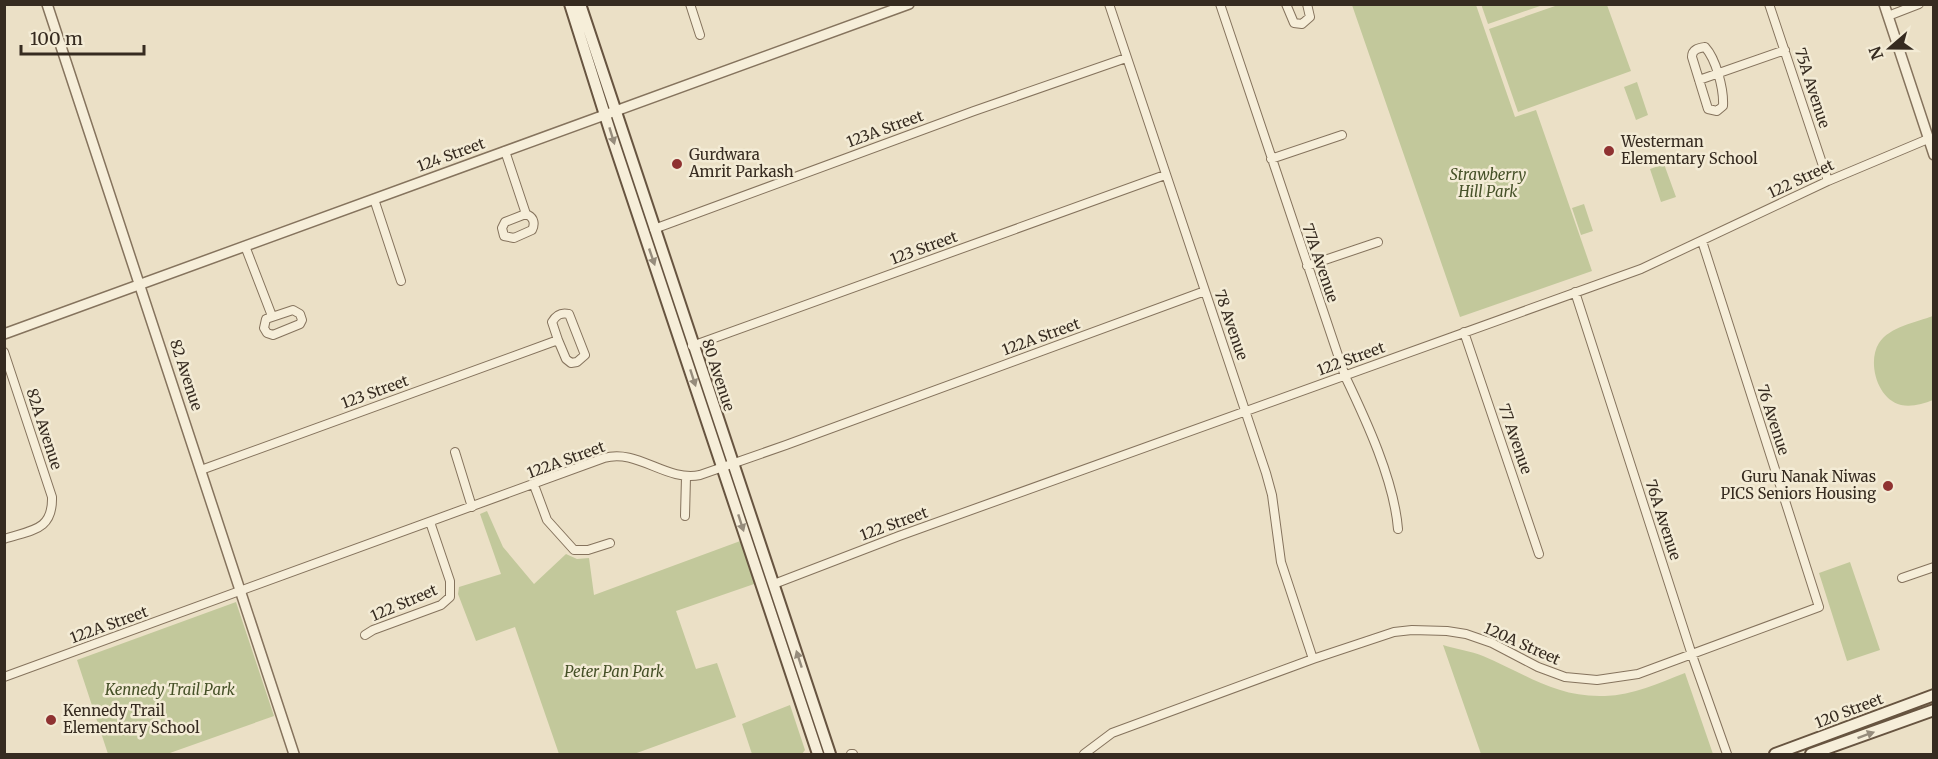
<svg xmlns="http://www.w3.org/2000/svg" width="1938" height="759" viewBox="0 0 1938 759" font-family="Merriweather,serif">
	<rect width="100%" height="100%" fill="#ebe0c6"/>
	<!-- green -->
	<path fill="#c2c89b" d="M1481,4H1543V5L1488,24Z
		M1352,5H1476L1515,117L1536,110L1592,271L1460,317Z
		M1558,5H1607L1631,71L1518,112L1489,29Z
		M1637,82L1648,115L1636,120L1624,87Z
		M1664,164L1676,197L1661,202L1650,169Z
		M1584,204L1593,231L1581,235L1572,208Z
		M1933,316V400C1923,404 1912,407 1901,405C1877,399 1867,362 1879,343C1889,327 1917,322 1933,316Z
		M487,511L503,547L534,584L566,554L577,559L589,558L594,595L743,540L757,583L676,611L696,669L717,663L736,717L634,754H559L515,627L476,641L458,594L459,587L501,574L480,514Z
		M1850,562L1880,650L1847,661L1819,573Z
		M236,602L274,716L167,754H108L77,660Z
		M1443,645C1456,649 1471,651 1483,656C1526,674 1556,698 1605,696C1633,695 1659,683 1685,673L1713,754H1481Z
		M790,705L805,750L802,754H752L742,724Z"/>
	<g fill="none" stroke-linecap="round" stroke-linejoin="round">
		<!-- minor casing -->
		<g stroke="#85735d" stroke-width="10">
			<path id="minor" d="M690,4L700,35
				M1109,4L1266,473L1272,495L1281,562L1313,659
				M1220,4L1345,376C1366,420 1394,480 1398,529
				M1286,4L1294,23L1302,24L1310,17L1307,4
				M1769,4L1828,181
				M1888,16L1919,4
				M1705,47C1716,59 1724,89 1723,106L1717,111L1708,109L1692,57C1692,49 1699,48 1705,47Z
				M1699,80L1785,50
				M505,151L526,214
				M1271,159L1342,135
				M374,199L401,281
				M523,215H528C534,218 535,224 532,230L514,238L504,236L502,228L505,222Z
				M654,229L974,111L1126,58
				M245,246L272,316
				M1307,266L1378,242
				M1575,292L1692,655L1727,754
				M293,310L300,314L302,320L300,324L273,335L267,333L264,328L266,319Z
				M1464,332L1539,554
				M692,346L1165,175
				M4,352L52,497C53,531 31,530 4,539
				M455,452L472,507
				M201,470L558,340L566,359L571,363L577,362L585,355L569,314C561,312 556,315 552,322L558,340
				M534,485L547,520L574,550H588L610,543
				M685,516L686,477
				M1902,578L1934,567
				M774,584L899,536L1641,269L1828,181L1928,139
				M365,635L373,630L441,605L450,597V581L430,522
				M4,677L604,458C637,448 666,482 700,475L786,445L1205,291
				M851,754H853
				M1084,754L1112,733L1313,659L1394,632L1412,630L1447,631L1466,634L1492,643L1538,667L1565,677L1597,680L1638,674L1819,607L1702,241"/>
		</g>
		<!-- tertiary casing -->
		<g stroke="#85735d" stroke-width="12">
			<path id="tertiary" d="M47,4L294,754
				M1884,4L1934,155
				M4,334L909,4"/>
		</g>
		<!-- secondary casing -->
		<g stroke="#675440" stroke-width="14">
			<path id="secondary" d="M570,4L611,134L818,754
				M580,4L830,754
				M1775,754L1934,695
				M1811,754L1934,710"/>
		</g>
		<!-- minor -->
		<use href="#minor" stroke="#f6eed9" stroke-width="8"/>
		<!-- tertiary -->
		<use href="#tertiary" stroke="#f6eed9" stroke-width="9"/>
		<!-- secondary -->
		<use href="#secondary" stroke="#f6eed9" stroke-width="10"/>
	</g>
	<!-- one-way arrows -->
	<defs><path id="oneway-solid" d="M-6-.8H1V-3.2L6.5 0L1 3.2V.8H-6Z" transform="scale(1.5)"/></defs>
	<g fill="#968c7c">
		<use href="#oneway-solid" transform="translate(612 136) rotate(73)"/>
		<use href="#oneway-solid" transform="translate(652 257) rotate(71)"/>
		<use href="#oneway-solid" transform="translate(693 378) rotate(72)"/>
		<use href="#oneway-solid" transform="translate(741 523) rotate(72)"/>
		<use href="#oneway-solid" transform="translate(799 659) rotate(-108)"/>
		<use href="#oneway-solid" transform="translate(1866 735) rotate(-20)"/>
	</g>
	<!-- markers -->
	<g fill="#8f3231" stroke="#f3ebd5" stroke-width="2">
		<circle cx="1609" cy="151" r="6"/>
		<circle cx="677" cy="164" r="6"/>
		<circle cx="1888" cy="486" r="6"/>
		<circle cx="51" cy="720" r="6"/>
	</g>
	<g text-anchor="middle" stroke-width="5" stroke-linejoin="round" paint-order="stroke">
		<!-- street labels -->
		<g font-size="15" fill="#362b20" stroke="#f3ebd5">
			<text transform="translate(1812 88) rotate(72)" y="5">75A Avenue</text>
			<text transform="translate(885 129) rotate(-20)" y="5">123A Street</text>
			<text transform="translate(451 155) rotate(-20)" y="5">124 Street</text>
			<text transform="translate(1801 179) rotate(-25)" y="5">122 Street</text>
			<text transform="translate(924 248) rotate(-20)" y="5">123 Street</text>
			<text transform="translate(1320 263) rotate(71)" y="5">77A Avenue</text>
			<text transform="translate(1231 325) rotate(71)" y="5">78 Avenue</text>
			<text transform="translate(1041 337) rotate(-20)" y="5">122A Street</text>
			<text transform="translate(1351 359) rotate(-20)" y="5">122 Street</text>
			<text transform="translate(186 375) rotate(72)" y="5">82 Avenue</text>
			<text transform="translate(718 375) rotate(72)" y="5">80 Avenue</text>
			<text transform="translate(375 392) rotate(-20)" y="5">123 Street</text>
			<text transform="translate(1773 420) rotate(72)" y="5">76 Avenue</text>
			<text transform="translate(44 429) rotate(72)" y="5">82A Avenue</text>
			<text transform="translate(1515 439) rotate(71)" y="5">77 Avenue</text>
			<text transform="translate(566 460) rotate(-20)" y="5">122A Street</text>
			<text transform="translate(1663 520) rotate(72)" y="5">76A Avenue</text>
			<text transform="translate(894 524) rotate(-20)" y="5">122 Street</text>
			<text transform="translate(404 603) rotate(-23)" y="5">122 Street</text>
			<text transform="translate(109 625) rotate(-20)" y="5">122A Street</text>
			<text transform="translate(1522 644) rotate(24)" y="5">120A Street</text>
			<text transform="translate(1849 711) rotate(-21)" y="5">120 Street</text>
		</g>
		<!-- poi labels -->
		<g font-size="15" fill="#362b20" stroke="#f3ebd5" text-anchor="start">
			<text x="1621" y="147">Westerman<tspan x="1621" dy="17">Elementary School</tspan></text>
			<text x="689" y="160">Gurdwara<tspan x="689" dy="17">Amrit Parkash</tspan></text>
			<text x="1876" y="482" text-anchor="end">Guru Nanak Niwas<tspan x="1876" dy="17">PICS Seniors Housing</tspan></text>
			<text x="63" y="716">Kennedy Trail<tspan x="63" dy="17">Elementary School</tspan></text>
		</g>
		<!-- park labels -->
		<g font-size="15" font-style="italic" fill="#465128" stroke="#f3ebd5">
			<text x="1488" y="180">Strawberry<tspan x="1488" dy="17">Hill Park</tspan></text>
			<text x="614" y="677">Peter Pan Park</text>
			<text x="170" y="695">Kennedy Trail Park</text>
		</g>
	</g>
	<!-- border -->
	<rect width="1938" height="759" fill="none" stroke="#362b20" stroke-width="12"/>
	<!-- north arrow -->
	<g transform="translate(1890 48) rotate(250)" stroke="#f3ebd5" stroke-width="4.5" paint-order="stroke">
	<path d="M0-4.5L10 22L0 15L-10 22Z" fill="#362b20"/>
	<text y="-9" font-size="16" font-weight="bold" text-anchor="middle" fill="#362b20">N</text>
	</g>
	<!-- scale -->
	<path d="M21 45v9h123v-9" fill="none" stroke="#362b20" stroke-width="3"/>
	<text x="30" y="45" font-size="18" fill="#362b20" stroke="#f3ebd5" stroke-width="4.5" paint-order="stroke">100 m</text>
</svg>
